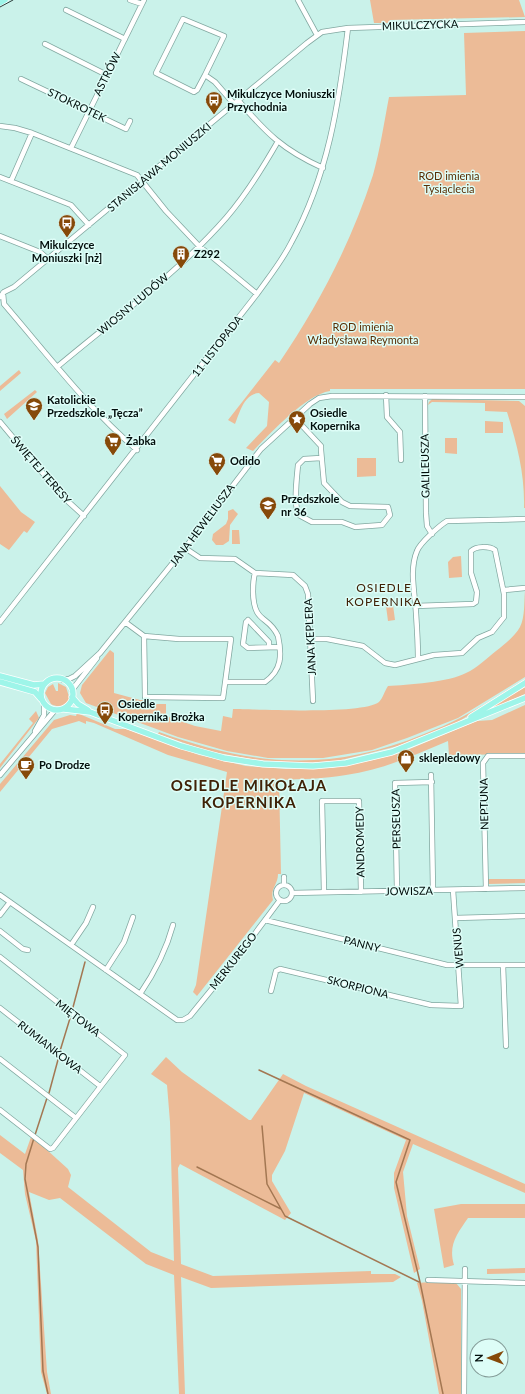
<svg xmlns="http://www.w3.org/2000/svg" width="525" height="1394" viewBox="0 0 525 1394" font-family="Lato,sans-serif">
	<rect width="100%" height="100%" fill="#caf2ea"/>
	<!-- green -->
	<path fill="#ecbb97" d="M370,0H519L525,17L390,20L389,23H374Z
		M525,31V389H330V391C305,395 271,433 253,451L246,448L267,426L269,402L259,393C244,394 240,412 235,424L228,420L275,360L279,363C319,304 351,243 373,175C380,150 384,123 389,97L466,95L464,33Z
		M19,370L21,373L0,391V386Z
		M35,390L37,392L7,419L4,414Z
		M432,399L519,401L525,406V508H524C525,474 517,444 507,412L485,411V403L432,402L428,405L429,402Z
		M485,421L503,422V433H485Z
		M445,438H457V454L445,453Z
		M357,458H376V476L357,477Z
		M0,486L21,512L35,522L27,533L24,531L9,550L0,544Z
		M233,509L238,514L230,525L229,541L223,545H216L212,540L213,534L226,524L228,519V511Z
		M232,530H239L240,544H232Z
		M461,556L462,577L449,578L448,562L453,557Z
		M525,591V677L458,718L407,738L372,750L323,758H268L227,751L178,737L86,703L80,693L82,685L110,650L114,653V693L140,700H148L149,704H166V716L195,726L221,731L223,716L232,718L233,709C259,709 362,715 379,702C383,698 385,690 388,686C407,685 450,682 466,673C477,668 487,658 496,651C504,645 515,636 520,627C525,617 524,602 525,591Z
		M393,605L395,620L388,621L386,606Z
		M525,679V681L456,723L398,746L337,761L302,763L256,760L208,751L158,734L159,732C252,766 330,773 424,734C436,729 449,724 460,718C482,707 503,692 525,679Z
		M58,683L66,687L70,700C65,706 58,708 51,704L45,693L48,687L53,684L56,691H58Z
		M525,687V694L475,716Z
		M525,705V754L449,755L448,741C415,755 382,770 346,775C324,779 302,779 279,780L281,874H278C278,885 270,888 273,900L197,996L193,992L196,985L227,772L168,755L94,723L86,721V724L79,721L52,729L0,792V784L54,720L70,715L76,716L77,713L115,729H126L199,755L246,766L286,769L332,768L373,760L400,753L477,721L492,720Z
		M36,711L39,718L0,768V764L33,723L29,719Z
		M488,879H525V883L488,884Z
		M166,1057L182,1072L249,1120H251L283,1074L306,1086L525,1184V1193L413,1144L403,1172L407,1216L420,1269L414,1273L394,1188V1173L406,1140L304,1093L285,1151L272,1175V1181L291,1213L285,1220L180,1164L178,1168L181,1264L213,1276L371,1271V1274H395L401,1277L393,1282L211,1288L181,1277L185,1394H179L174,1275L146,1264L60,1198L49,1200L29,1192L38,1240L47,1372L51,1394H47L41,1372L36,1241L25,1194L23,1170L0,1153V1135L25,1154L31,1137L36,1140L68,1169L71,1175L68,1187L151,1252L174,1261L170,1122L167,1085L151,1074Z
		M461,1204H525V1218H468C457,1234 448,1245 454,1265L444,1268L434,1209Z
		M525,1268V1273L487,1274V1269Z
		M431,1282L456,1283L461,1289V1394H439L422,1301L417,1283Z"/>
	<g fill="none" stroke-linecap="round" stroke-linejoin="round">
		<!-- stream -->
		<path stroke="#a37752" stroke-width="1.5" d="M72,1011L85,962
			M60,1051L71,1015
			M259,1070L410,1140L396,1182L420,1282L443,1394
			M49,1093L59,1056
			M262,1126L267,1184L285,1216L419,1282
			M35,1135L47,1098
			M34,1138L26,1164L25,1179L38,1247L43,1371L48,1394
			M197,1167L281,1209"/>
		<!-- minor casing -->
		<g stroke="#82a8a1" stroke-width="6">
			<path id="minor" d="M130,0L142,4
				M298,0L317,35
				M66,10L125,39
				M45,44L107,75
				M205,75L224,36L183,19L156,73L194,92L197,90L205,75L215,82L234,104
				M21,79L126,129L130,121
				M238,100C266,133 283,150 323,168
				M0,126L15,128L32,133L137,175L166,211L199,246L257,294
				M71,148L144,0
				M0,177L71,205L89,225
				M11,181L32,133
				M0,236L40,252L48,259
				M3,293L4,304C47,354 87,407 137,450
				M0,297L4,292L14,287L307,43L322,32L348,28L525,22
				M57,367C114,319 177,274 226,218C246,195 262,169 277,143
				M386,395L387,417L400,432L401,460
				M425,396L426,513L427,526L432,534
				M295,418L321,446V450L324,483L342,502L350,506L388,507L390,515L382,525L355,527L342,522H312L299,515C293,505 297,477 298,465L304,459L321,458
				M0,422L62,496L84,516
				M185,548L200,558L235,559L255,573L293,575L305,586L308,594L313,701
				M504,590L525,588
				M0,622L257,294C269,277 282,261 291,243C328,176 339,103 348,28
				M125,622L144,636L145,697L223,698L231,639H179L144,636
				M309,639H327L363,646L385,663L395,665L434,655L462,653L478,638L492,632L504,617V594L495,550C489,546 476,546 471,551V573L477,592L476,602L473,604L415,606
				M269,647V642L248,620L246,622L243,644L248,648L279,647
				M418,659C418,644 417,628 416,613C415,594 409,570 417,551C420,543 439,526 447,521L525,519
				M63,680L69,679L75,676L100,653L185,548L261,449L310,404L319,398L332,396L525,397
				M226,682H265C282,670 282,655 278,636C268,614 254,625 253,592C253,586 253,580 255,573
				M72,690L97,658
				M35,731L44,715V705
				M0,775L55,710
				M431,775L433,890
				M284,877V885
				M276 893a8 8 0 1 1 16 0a8 8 0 1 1-16 0Z
				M486,889L483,763L488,756H525
				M397,891L395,783L432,782
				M324,892L322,801H359L361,892
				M292,893L525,888
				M0,895L177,1020H183L190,1016L230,967L280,900
				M0,915L10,902
				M455,918L525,916
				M265,920L447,965H525
				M0,931L23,949L28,950
				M71,945L86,923L93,907
				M0,957L125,1055L53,1148L50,1149L0,1110
				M503,965L506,1046
				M106,970L124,942L133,917
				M271,991L276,971L280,969L431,1005L461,1006L453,890
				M140,994C155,972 166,951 173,925
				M0,1008L100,1086
				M0,1059L76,1118
				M428,1280L525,1283
				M464,1394L465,1269"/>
		</g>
		<!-- major casing -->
		<g stroke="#fff" stroke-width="7">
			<path id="major" d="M0,3L5,0
				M0,676L34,685L44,684
				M41 694a16 16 0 1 1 32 0a16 16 0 1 1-32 0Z
				M0,682L35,692L41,699
				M72,697L78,704L88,710
				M64,709L90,712L181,746L224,758L263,764L313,766L346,763L392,752L525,698
				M471,717L525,683"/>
		</g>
		<!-- minor -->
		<use href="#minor" stroke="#fff" stroke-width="4.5"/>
		<!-- major -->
		<use href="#major" stroke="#9ef5e9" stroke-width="5.5"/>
		<!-- tram -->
		<path stroke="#2c3e3b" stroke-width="1" d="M0,7L13,0"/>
	</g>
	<!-- icons -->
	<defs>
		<g id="bus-pin" transform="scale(0.9)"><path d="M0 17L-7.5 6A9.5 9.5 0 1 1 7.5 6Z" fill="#864909" stroke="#ddfdf7"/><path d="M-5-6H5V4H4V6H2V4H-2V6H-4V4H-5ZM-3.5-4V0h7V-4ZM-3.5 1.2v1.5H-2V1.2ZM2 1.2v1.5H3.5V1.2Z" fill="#fff"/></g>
		<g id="building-pin" transform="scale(0.9)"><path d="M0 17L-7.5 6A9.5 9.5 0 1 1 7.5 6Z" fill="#864909" stroke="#ddfdf7"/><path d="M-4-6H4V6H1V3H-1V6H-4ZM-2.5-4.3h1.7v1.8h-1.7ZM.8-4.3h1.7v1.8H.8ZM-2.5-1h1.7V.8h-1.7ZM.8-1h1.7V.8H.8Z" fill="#fff"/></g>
		<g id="school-pin" transform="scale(0.9)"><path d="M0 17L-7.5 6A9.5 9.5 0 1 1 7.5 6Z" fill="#864909" stroke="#ddfdf7"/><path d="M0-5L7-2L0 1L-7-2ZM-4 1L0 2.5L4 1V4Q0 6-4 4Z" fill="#fff"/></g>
		<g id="sight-pin" transform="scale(0.9)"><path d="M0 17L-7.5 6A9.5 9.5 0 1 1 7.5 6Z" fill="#864909" stroke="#ddfdf7"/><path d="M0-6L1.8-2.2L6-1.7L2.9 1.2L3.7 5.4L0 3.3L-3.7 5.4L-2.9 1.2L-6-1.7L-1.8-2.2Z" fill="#fff"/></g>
		<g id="supermarket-pin" transform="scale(0.9)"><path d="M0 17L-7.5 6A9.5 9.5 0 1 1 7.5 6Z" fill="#864909" stroke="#ddfdf7"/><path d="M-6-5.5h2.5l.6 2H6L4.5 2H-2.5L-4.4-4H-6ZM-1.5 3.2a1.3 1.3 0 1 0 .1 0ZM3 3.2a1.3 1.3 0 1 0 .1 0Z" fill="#fff"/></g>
		<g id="shop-pin" transform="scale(0.9)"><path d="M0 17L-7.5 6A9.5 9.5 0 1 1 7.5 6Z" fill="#864909" stroke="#ddfdf7"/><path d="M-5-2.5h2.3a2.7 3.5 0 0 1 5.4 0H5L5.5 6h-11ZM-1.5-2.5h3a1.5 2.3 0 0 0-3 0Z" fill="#fff"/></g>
		<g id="cafe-pin" transform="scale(0.9)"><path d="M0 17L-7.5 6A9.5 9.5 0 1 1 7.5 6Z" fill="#864909" stroke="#ddfdf7"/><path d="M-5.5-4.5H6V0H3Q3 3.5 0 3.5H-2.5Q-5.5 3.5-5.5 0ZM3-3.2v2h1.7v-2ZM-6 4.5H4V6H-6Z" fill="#fff"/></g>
	</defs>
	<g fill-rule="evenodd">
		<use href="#bus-pin" x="214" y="100"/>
		<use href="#bus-pin" x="67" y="223"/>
		<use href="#building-pin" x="181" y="254"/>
		<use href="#school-pin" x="34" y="406"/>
		<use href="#sight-pin" x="297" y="419"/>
		<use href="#supermarket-pin" x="113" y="441"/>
		<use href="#supermarket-pin" x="217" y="461"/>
		<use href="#school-pin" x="268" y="505"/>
		<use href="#bus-pin" x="105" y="710"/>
		<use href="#shop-pin" x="406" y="758"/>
		<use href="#cafe-pin" x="26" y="765"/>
	</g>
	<g text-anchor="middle" stroke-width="3" stroke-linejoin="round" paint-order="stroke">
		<!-- street labels -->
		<g font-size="11" fill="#020e0c" stroke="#ddfdf7">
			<text transform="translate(420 25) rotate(-2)" y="4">MIKULCZYCKA</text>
			<text transform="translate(107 74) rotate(-63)" y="4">ASTRÓW</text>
			<text transform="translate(77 105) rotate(26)" y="4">STOKROTEK</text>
			<text transform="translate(159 167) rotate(-40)" y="4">STANISŁAWA MONIUSZKI</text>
			<text transform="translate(133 304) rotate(-40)" y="4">WIOSNY LUDÓW</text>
			<text transform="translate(217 346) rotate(-52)" y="4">11 LISTOPADA</text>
			<text transform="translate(425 466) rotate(-91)" y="4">GALILEUSZA</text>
			<text transform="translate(41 470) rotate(49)" y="4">ŚWIĘTEJ TERESY</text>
			<text transform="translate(202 525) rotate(-53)" y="4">JANA HEWELIUSZA</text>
			<text transform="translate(310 637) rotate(-93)" y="4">JANA KEPLERA</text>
			<text transform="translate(484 804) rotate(-91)" y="4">NEPTUNA</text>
			<text transform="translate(396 819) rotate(-91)" y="4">PERSEUSZA</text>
			<text transform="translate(360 842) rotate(-91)" y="4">ANDROMEDY</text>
			<text transform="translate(409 891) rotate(-1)" y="4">JOWISZA</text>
			<text transform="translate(362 944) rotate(14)" y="4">PANNY</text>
			<text transform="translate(458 948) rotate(-95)" y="4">WENUS</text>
			<text transform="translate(233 961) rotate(-52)" y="4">MERKUREGO</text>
			<text transform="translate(358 987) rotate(14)" y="4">SKORPIONA</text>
			<text transform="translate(78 1018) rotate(38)" y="4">MIĘTOWA</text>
			<text transform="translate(50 1047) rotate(38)" y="4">RUMIANKOWA</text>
		</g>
		<!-- poi labels -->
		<g font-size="11" font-weight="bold" fill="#020e0c" stroke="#ddfdf7" text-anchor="start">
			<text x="227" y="98">Mikulczyce Moniuszki<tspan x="227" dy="13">Przychodnia</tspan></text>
			<text x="67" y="249" text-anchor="middle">Mikulczyce<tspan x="67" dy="13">Moniuszki [nż]</tspan></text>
			<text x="194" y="258">Z292</text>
			<text x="47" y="404">Katolickie<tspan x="47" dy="13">Przedszkole „Tęcza”</tspan></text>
			<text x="310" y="417">Osiedle<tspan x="310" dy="13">Kopernika</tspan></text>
			<text x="126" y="445">Żabka</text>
			<text x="230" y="465">Odido</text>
			<text x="281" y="503">Przedszkole<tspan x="281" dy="13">nr 36</tspan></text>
			<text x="118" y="708">Osiedle<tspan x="118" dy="13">Kopernika Brożka</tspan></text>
			<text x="419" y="762">sklepledowy</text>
			<text x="39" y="769">Po Drodze</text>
		</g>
		<!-- park labels -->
		<g font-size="11" fill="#592e04" stroke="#ddfdf7">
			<text x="449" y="180">ROD imienia<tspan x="449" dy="13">Tysiąclecia</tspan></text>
			<text x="363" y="331">ROD imienia<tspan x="363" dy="13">Władysława Reymonta</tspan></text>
		</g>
		<!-- neighbourhood labels -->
		<g font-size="12" letter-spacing="1" fill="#3f2106" stroke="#ddfdf7">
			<text x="384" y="592">OSIEDLE<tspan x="384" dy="14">KOPERNIKA</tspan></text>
		</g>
		<!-- district labels -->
		<g font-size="15" font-weight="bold" letter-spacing="1" fill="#3f2106" stroke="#ddfdf7">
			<text x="249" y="791">OSIEDLE MIKOŁAJA<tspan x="249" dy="17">KOPERNIKA</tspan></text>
		</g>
	</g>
	<!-- north arrow -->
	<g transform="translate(489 1358) rotate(269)"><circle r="19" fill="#ddfdf7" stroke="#859d99"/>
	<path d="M0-3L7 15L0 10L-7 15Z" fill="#864909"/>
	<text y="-6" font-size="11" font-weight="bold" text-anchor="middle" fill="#020e0c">N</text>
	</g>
</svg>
